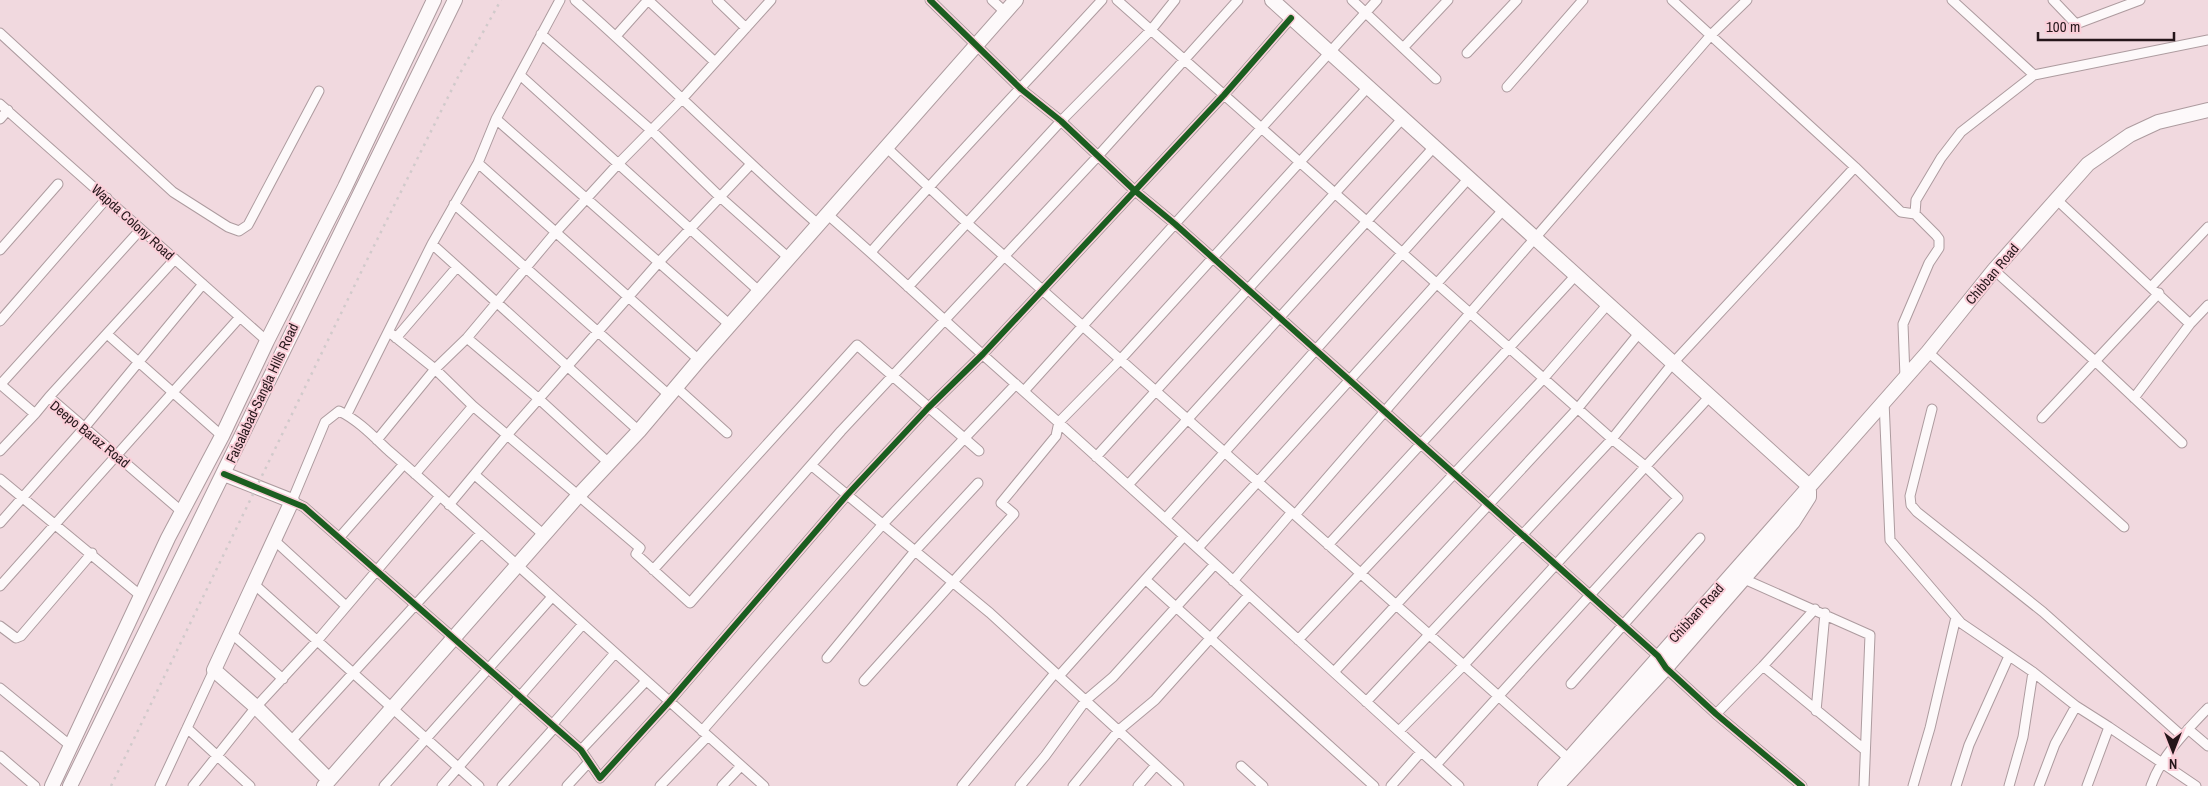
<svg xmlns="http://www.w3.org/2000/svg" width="2208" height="786" viewBox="0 0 2208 786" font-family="'Archivo Narrow',sans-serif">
	<rect width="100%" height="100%" fill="#f1d9df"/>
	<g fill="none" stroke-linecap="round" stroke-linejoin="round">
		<!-- street casing -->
		<g stroke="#ad9b9f" stroke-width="11">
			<path id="street" d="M575,0C658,73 735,152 819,225
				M648,0L715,62
				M717,0L746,28
				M930,0L1021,89L1061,121L1134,190L1175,224L1658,656L1666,668L1716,714L1802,786
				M992,0L1005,12
				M1117,0L1612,439L1645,466L1678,498L1436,765
				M1352,0L1436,79
				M1672,0L1855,167L1901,212L1915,214L1936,235L1939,239V248L1929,263L1903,324L1905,377
				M1952,0L2034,75L2208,40
				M2053,0L2076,24L2140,0
				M0,33L173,192L228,227L239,231L248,225L319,91
				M541,34L651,130L719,196L790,259
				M616,36L648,0
				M1403,48L1448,0
				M1467,53L1517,0
				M520,75L760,292
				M1507,87L1583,0
				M0,104L267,341
				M0,119L8,110
				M496,119L730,325
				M886,147L967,223L1568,758
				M478,163L699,360
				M2056,199L2190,324
				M454,204L669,395
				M827,214C880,260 931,308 983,355C1143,497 1300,642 1459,786
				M1915,214L1916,200L1941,158L1961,132L2034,75
				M432,244L639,431
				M0,250L58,184
				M871,252C946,166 1025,84 1102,0
				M1994,270L2095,361L2182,443
				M908,287L1061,121L1151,30L1175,0
				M2151,287L2208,227
				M0,321L107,198
				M389,332L435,369L473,406L640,548L636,554L690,603L841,431L1098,156L1238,0
				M107,334L222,436
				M396,338L457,267
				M467,338L539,399L610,464
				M1928,352L2124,527
				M0,384L35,414L49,397L181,511
				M0,385L141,229
				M676,387L727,433
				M1024,391L1377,0
				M49,397L175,259
				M2134,398L2190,324L2208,305
				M1884,401L1890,540L1961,623L2033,672L2076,706L2109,727
				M1932,409L1910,496L1911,505L1917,512L2043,612L2182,736
				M347,414L432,244L478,163L496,119L560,0
				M2042,418L2159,293
				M377,440L435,369L467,338L555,233L618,164L682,99L771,0
				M0,451L35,414
				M1096,457L1403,118
				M811,465L990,613L1179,786
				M415,474L473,406
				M475,475L544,535
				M0,479L141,596
				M1128,485L1434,147
				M449,505L507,435L659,262L751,164
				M1295,515L1711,35L1747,0
				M1165,519L1469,178
				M0,523L85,427L203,284
				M339,538L404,464
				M274,540L346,606
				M1328,545L1576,275
				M1198,548L1504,209
				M653,570L857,345L979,451
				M1744,579L1870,635L1864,786
				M1146,580L1374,786
				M1233,581L1292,512
				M254,584L479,786
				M0,586L240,317
				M1815,609L1763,666L1865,750
				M0,626L16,638L21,636L92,553
				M231,633L283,679
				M1298,640L1544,378L1608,304
				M827,658L915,551L978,483
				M1334,672L1578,408L1640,332
				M1059,676L1184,536
				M864,681L1014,514L1001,503L1056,436L1059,422L1121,359L1368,87
				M1571,684L1700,538
				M0,688L72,747
				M1366,702L1612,439L1673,363L1855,167
				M1816,711L1825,613
				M1716,714L1763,666
				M552,725L615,653
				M187,728L250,786
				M2188,729L2208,746
				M702,731L883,524L1016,384
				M1399,731L1463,666L1710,396
				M291,741L481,533
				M581,750L646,681
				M0,756L35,786
				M1241,766L1263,786
				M160,786L214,670
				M193,786L256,707L317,641L440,496
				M384,786L552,597
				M442,786L583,624
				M502,786L555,727
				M567,786L589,762
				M660,786L708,736
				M722,786L741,766
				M764,786C665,698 567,609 468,521C442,498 416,474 389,451C374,437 358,420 339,411L325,422L292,501L304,507L555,727L581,750L600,778L669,702L847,495L928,408L983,354L1224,95L1291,18
				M962,786L1055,673
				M1020,786L1045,756L1086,700L1113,677L1215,564
				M1073,786L1119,730L1155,700L1249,595
				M1138,786L1156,765
				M1391,786L1421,752
				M1913,786L1930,728L1956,617
				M1956,786L1969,745L2009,656
				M2009,786L2023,737L2033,672
				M2039,786L2055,744L2076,706
				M2087,786L2109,727L2196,786
				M2151,786C2161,756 2187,730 2208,708"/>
		</g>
		<!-- secondary casing -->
		<g stroke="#ad9b9f" stroke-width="16">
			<path id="secondary" d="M1272,0L1809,486
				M224,474L292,501L214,670L256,707L329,780
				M52,786L168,538L222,436L267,341L345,187L434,0
				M70,786L455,0
				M324,786L578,496L639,431L699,360L1016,0
				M1545,786L1928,352L1994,270L2088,164L2130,135L2158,122L2208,110
				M1557,786L1666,668L1793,522L1809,497V491"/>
		</g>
		<!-- street -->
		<use href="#street" stroke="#fdf9fa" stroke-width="9"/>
		<!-- secondary -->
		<use href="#secondary" stroke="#fdf9fa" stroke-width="14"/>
		<!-- rail -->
		<path stroke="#d1cacb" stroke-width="2.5" stroke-dasharray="2.5 5" stroke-linecap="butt" d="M111,786L366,262L459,75L501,0"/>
		<!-- cycleway casing -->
		<g stroke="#fbcfd9" stroke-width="9">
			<path id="cycleway" d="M930,0L1021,89L1061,121L1134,190L1175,224L1658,656L1666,668L1716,714L1802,786
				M224,474L304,507L581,750L600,778L669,702L847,495L928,408L983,354L1224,95L1291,18"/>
		</g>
		<!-- cycleway -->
		<use href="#cycleway" stroke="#1b5e20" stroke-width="6"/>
	</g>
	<g text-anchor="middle" stroke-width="4" stroke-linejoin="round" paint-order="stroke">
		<!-- street labels -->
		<g font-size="14" fill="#25161a" stroke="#fbcfd9">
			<text transform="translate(133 222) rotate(42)" y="5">Wapda Colony Road</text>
			<text transform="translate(1992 274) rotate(-50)" y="5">Chibban Road</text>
			<text transform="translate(262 393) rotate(-65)" y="5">Faisalabad-Sangla Hills Road</text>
			<text transform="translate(90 434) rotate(39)" y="5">Deepo Baraz Road</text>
			<text transform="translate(1696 613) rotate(-48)" y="5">Chibban Road</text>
		</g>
	</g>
	<!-- north arrow -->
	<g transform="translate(2173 751) rotate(180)" stroke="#fbcfd9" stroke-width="4" paint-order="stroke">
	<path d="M0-4L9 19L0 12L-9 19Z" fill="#25161a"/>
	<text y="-8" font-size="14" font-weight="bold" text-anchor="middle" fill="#25161a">N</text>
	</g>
	<!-- scale -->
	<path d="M2038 32v8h136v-8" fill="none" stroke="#25161a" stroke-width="2.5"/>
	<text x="2046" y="32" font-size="15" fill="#25161a" stroke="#fbcfd9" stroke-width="4" paint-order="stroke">100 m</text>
</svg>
